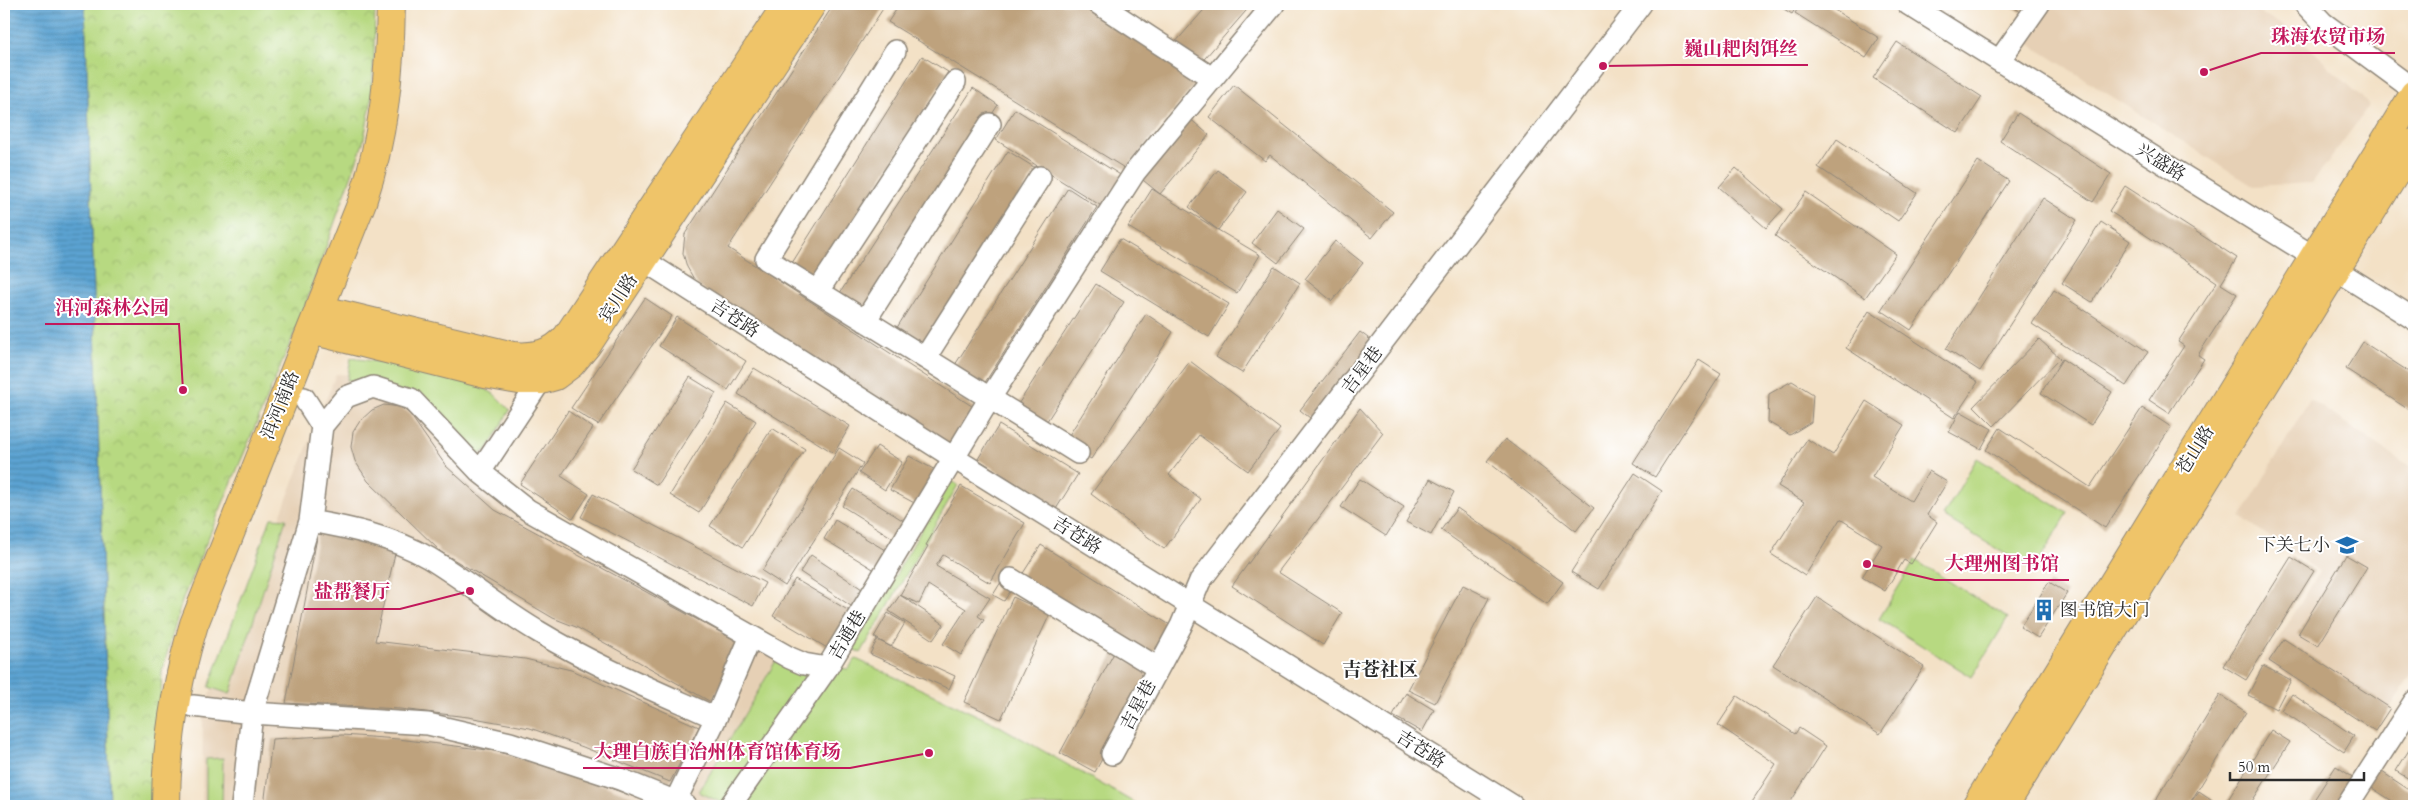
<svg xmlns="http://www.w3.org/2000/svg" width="2418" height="810" viewBox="0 0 2418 810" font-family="Cardo,'Noto Serif SC',serif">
	<defs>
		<pattern id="park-crowns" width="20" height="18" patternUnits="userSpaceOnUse" patternTransform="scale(1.25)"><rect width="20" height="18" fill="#b7d981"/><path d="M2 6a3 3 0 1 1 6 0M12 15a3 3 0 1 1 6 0" fill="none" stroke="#9eba70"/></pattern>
		<pattern id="water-rules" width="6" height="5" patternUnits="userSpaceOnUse" patternTransform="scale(1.25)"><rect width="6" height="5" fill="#5ba3d2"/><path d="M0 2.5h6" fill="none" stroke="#4b85ab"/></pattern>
	</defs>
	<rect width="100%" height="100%" fill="#fff"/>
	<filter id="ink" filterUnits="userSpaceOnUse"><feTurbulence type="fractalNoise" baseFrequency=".02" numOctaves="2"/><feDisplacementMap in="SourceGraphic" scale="10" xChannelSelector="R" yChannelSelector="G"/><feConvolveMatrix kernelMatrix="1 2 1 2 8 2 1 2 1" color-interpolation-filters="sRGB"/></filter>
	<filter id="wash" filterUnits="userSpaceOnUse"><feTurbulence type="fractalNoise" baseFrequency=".0096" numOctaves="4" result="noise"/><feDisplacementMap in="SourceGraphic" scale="20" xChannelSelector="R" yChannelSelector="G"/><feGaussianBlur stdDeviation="1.12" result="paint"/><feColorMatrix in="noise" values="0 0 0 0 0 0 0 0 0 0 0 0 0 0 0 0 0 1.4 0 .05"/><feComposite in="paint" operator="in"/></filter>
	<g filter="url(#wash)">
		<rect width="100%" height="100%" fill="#f3e1c6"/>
		<!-- built -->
		<path fill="#e6d0b5" d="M2055,4H2245L2290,30L2370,105L2312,183L2253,186L2023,40Z
			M336,374L379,376L441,399L501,483L801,656L710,806H202L203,712Z
			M2310,399L2414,470V671L2375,731L2264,662L2320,572L2241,517Z"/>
		<!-- grass -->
		<path fill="#b7d981" stroke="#718256" d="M351,358L387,363L477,384L494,394L510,410L487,450L476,456C442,406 407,387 347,380Z
			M1977,458L2068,513L2033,571L1943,516Z
			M950,480L958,485L861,653L853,649Z
			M271,518L286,519L230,694L209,687Z
			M1915,560L2008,618L1972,677L1879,619Z
			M777,659L848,669L856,659L996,724L1140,806H728L699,792Z
			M223,758L222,806H206V759Z"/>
		<!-- park -->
		<path fill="url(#park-crowns)" stroke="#718256" d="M85,4H375L374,57L371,104L363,143L300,320L183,598L162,671L156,806H110Z"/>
		<!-- water -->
		<path fill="url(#water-rules)" stroke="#43677e" d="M4,4H85L110,806H4Z"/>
		<g id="blocks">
			<!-- building -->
			<path fill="#bea27d" d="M834,4H886L728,248L978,410L952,451L698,286L687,267L683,253L685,234Z
				M900,4H1083L1200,78L1126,169L888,22Z
				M1123,4H1133L1129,9Z
				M1209,4H1252L1199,65L1174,44Z
				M1776,4H1798L1792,14Z
				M1801,4H1825L1879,38L1866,58L1795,13Z
				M2008,4H2026L2021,12Z
				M1897,42L1982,97L1958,133L1873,78Z
				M922,56L948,72L813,288L787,271Z
				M1234,85L1393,212L1372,238L1270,155L1265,161L1209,117Z
				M973,88L998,105L861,316L836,299Z
				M1015,109L1122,176L1103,207L996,140Z
				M2018,113L2111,174L2093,202L2000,141Z
				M1188,117L1209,135L1160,194L1138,176Z
				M1837,139L1917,193L1898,221L1818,167Z
				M1008,151L1037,169L921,352L893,334Z
				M1978,161L2009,181L1911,330L1881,310Z
				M1736,168L1783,209L1766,228L1719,187Z
				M1218,170L1247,192L1218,230L1260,255L1237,293L1128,227L1152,189L1218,230L1189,207Z
				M2125,186L2237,258L2221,284L2237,294L2198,355L2204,359L2169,413L2149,400L2184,346L2178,342L2217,282L2109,211Z
				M1068,188L1097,207L982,387L953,368Z
				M1806,192L1896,254L1865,298L1775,236Z
				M2043,198L2077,220L1980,371L1946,349Z
				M1277,209L1304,229L1278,263L1252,243Z
				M2101,222L2130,241L2092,302L2062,283Z
				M1120,239L1229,304L1209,337L1100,271Z
				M1335,241L1363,263L1332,301L1305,279Z
				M1274,266L1300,283L1242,373L1216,357Z
				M1096,284L1124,302L1043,427L1015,409Z
				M2054,290L2148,352L2126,386L2032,324Z
				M645,298L672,316L598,425L571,408Z
				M1869,311L1978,382L1954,418L1846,348Z
				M1146,314L1173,332L1091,459L1064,443Z
				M677,317L746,361L728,390L659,346Z
				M1360,332L1376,344L1315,422L1300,410Z
				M2039,339L2060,358L1994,426L1974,406Z
				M2363,342L2414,375V413L2346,369Z
				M2062,359L2112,392L2091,425L2041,393Z
				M1699,360L1721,374L1655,477L1633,463Z
				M1190,361L1280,429L1248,471L1199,435L1169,475L1201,499L1164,549L1091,494Z
				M754,368L850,426L834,453L738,394Z
				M690,377L716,393L657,485L631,469Z
				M1792,381L1813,394L1811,422L1790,435L1768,422L1769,394Z
				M1866,401L1904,425L1872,477L1911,501L1929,471L1947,482L1927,515L1937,522L1911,564L1904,560L1885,591L1862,577L1882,545L1840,519L1805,576L1771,554L1804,502L1778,486L1807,439L1833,455Z
				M727,403L756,421L699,513L670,495Z
				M384,405L400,407L409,413L446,466L495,510L744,645L711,702L576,627L553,618L441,552L368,481L355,461L351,447L353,432L360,421L372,410Z
				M1360,408L1383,433L1278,572L1342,613L1323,645L1232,586Z
				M2142,408L2171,427L2105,528L1986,450L2000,428L2090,487Z
				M568,411L593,428L561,476L589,494L573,519L520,484Z
				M1960,411L1992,429L1981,449L1949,432Z
				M999,425L1078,474L1056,509L978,459Z
				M772,428L805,449L743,547L710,526Z
				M1505,439L1594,508L1576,531L1487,461Z
				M877,446L902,462L885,490L859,473Z
				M839,448L863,463L785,586L762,571Z
				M909,456L941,473L922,507L890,490Z
				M1635,473L1662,491L1599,589L1571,572Z
				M1360,479L1404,507L1386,536L1341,507Z
				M1430,479L1454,492L1431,535L1406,522Z
				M961,486L1025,523L990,583L943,555L936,566L990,598L978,616L984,620L961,655L943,644L966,609L928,585L919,604L900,595L928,546L926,545Z
				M853,489L907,523L896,540L842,506Z
				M593,494L765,583L753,606L581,517Z
				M1457,508L1563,582L1547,604L1441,530Z
				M835,520L890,553L878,572L824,539Z
				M318,532L396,549L375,641L525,659L571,670L699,727L670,782L583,747L530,728L468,717L400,709L286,703Z
				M1041,545L1170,625L1149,659L1020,578Z
				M811,555L865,591L854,608L800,572Z
				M2346,555L2367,567L2318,646L2298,634Z
				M2291,557L2314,571L2246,680L2223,666Z
				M1004,577L1015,584L1004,601L993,595Z
				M795,579L851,612L829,649L773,616Z
				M2049,582L2067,593L2038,638L2020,627Z
				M1463,585L1489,598L1435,703L1408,690Z
				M900,595L944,624L933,640L889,611Z
				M1013,597L1050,614L1001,719L964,702Z
				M1817,597L1924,667L1880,734L1773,665Z
				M888,613L905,623L891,647L874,637Z
				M2284,639L2390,708L2375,731L2269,661Z
				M877,640L955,676L949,689L870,654Z
				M1114,653L1149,672L1095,772L1060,753Z
				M2263,666L2291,680L2276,709L2248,695Z
				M1406,693L1434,710L1422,732L1393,716Z
				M2292,694L2354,736L2344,752L2281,710Z
				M2220,695L2246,712L2188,806H2152Z
				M1737,696L1795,734L1799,728L1826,746L1788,806H1749L1776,764L1718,725Z
				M2271,730L2290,742L2249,806H2231L2226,803Z
				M342,735L398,739L496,751L581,777L653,804L652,806H264L272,739Z
				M2414,742V782L2396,771Z
				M2336,766L2360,782L2343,806H2310Z
				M2376,768L2414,793V806H2400L2366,784Z
				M2199,791L2221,806H2188Z"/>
		</g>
	</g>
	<g filter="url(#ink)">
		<use href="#blocks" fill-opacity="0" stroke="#8f8678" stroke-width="1"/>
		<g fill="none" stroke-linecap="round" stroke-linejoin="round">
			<!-- minor casing -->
			<g stroke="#8f8678" stroke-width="24">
				<path id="minor" d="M1099,4L1212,78
					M1908,4L2314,257
					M2305,4L2323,23L2414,90
					M895,51L766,259L1078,453
					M1999,61L2039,4
					M643,260L954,458L1513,806
					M2336,270L2414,319
					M818,291L955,82
					M865,321L990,124
					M925,358L1040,177
					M304,398L322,426
					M480,472L541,380
					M310,521C351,528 393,537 429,558C467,581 501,610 539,632C595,666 656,691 716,718
					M1011,579L1158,668
					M193,706L252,713L428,724L510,743L620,779L686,806
					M1112,754L1181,626L1200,581L1641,4
					M242,806L252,713L310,521L322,426L346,397L373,387L411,399L480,472L528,510L790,658L804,664L827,668
					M673,806L716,718L751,636
					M730,806L827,668L990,398L1135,172L1274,4
					M2347,806L2414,702"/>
			</g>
			<!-- major casing -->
			<g stroke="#8f8678" stroke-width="30">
				<path id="major" d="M319,309L513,356C535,358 552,354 567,337L787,4
					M311,330L485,374L519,380H541L555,376L571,364L587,345L812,4
					M166,806C166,743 176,684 194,624L362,202C384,138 390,71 391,4
					M1976,806L2414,94
					M2004,806L2414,143"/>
			</g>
			<!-- minor -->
			<use href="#minor" stroke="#fff" stroke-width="21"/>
			<!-- major -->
			<use href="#major" stroke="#efc469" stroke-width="28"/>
		</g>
	</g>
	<!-- icons -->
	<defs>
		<g id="school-bare" transform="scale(1.725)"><path d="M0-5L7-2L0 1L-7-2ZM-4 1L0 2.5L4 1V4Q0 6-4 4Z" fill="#1f6fb2" stroke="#fff" stroke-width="2.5" paint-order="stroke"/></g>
		<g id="building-bare" transform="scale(1.725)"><path d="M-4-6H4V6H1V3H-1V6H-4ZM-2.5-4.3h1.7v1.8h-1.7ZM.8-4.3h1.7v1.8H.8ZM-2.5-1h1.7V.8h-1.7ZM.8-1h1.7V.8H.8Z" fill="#1f6fb2" stroke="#fff" stroke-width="2.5" paint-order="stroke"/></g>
	</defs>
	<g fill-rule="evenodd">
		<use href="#school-bare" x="2347" y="545"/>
		<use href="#building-bare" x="2044" y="610"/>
	</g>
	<g text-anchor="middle" stroke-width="4" stroke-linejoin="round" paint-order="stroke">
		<!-- street labels -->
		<g font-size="18" fill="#2b2b2b" stroke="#fff">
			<text transform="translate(2161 162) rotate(32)" y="6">兴盛路</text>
			<text transform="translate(618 298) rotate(-57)" y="6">宾川路</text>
			<text transform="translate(735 318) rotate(33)" y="6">吉苍路</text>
			<text transform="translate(1362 370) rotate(-53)" y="6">吉星巷</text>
			<text transform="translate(280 405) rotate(-68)" y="6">洱河南路</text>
			<text transform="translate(2195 450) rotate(-58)" y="6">苍山路</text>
			<text transform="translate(1077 535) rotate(32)" y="6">吉苍路</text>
			<text transform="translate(847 635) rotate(-59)" y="6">吉通巷</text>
			<text transform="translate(1138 705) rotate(-62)" y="6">吉星巷</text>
			<text transform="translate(1421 749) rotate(32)" y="6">吉苍路</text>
		</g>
		<!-- poi labels -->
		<g font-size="18" fill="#2b2b2b" stroke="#fff" text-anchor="end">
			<text x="2330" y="551">下关七小</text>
			<text x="2060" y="616" text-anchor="start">图书馆大门</text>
		</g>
		<!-- neighbourhood labels -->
		<g font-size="19" font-weight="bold" fill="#2b2b2b" stroke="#fff">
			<text x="1380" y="676">吉苍社区</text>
		</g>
	</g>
	<!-- callouts -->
	<path fill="none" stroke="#c2185b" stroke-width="2" d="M2204 72L2261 53H2395M1603 66L1674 65H1808M183 390L179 324H45M1867 564L1935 580H2069M470 591L400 609H304M929 753L850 768H583"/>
	<g fill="#c2185b" stroke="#fff" stroke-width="2">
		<circle cx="2204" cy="72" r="5"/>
		<circle cx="1603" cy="66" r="5"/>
		<circle cx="183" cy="390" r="5"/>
		<circle cx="1867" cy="564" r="5"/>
		<circle cx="470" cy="591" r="5"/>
		<circle cx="929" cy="753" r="5"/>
	</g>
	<g font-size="19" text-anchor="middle" font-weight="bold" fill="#c2185b" stroke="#fff" stroke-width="4" stroke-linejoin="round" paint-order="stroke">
		<text x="2328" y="43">珠海农贸市场</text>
		<text x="1741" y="55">巍山耙肉饵丝</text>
		<text x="112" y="314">洱河森林公园</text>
		<text x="2002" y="570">大理州图书馆</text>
		<text x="352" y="598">盐帮餐厅</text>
		<text x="717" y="758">大理白族自治州体育馆体育场</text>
	</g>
	<!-- margin -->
	<rect width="2418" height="810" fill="none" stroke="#fff" stroke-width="20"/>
	<!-- scale -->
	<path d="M2230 772v8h134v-8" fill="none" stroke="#2b2b2b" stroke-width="2.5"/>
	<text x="2238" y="772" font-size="15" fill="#2b2b2b" stroke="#ffffff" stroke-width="4" paint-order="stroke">50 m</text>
</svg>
